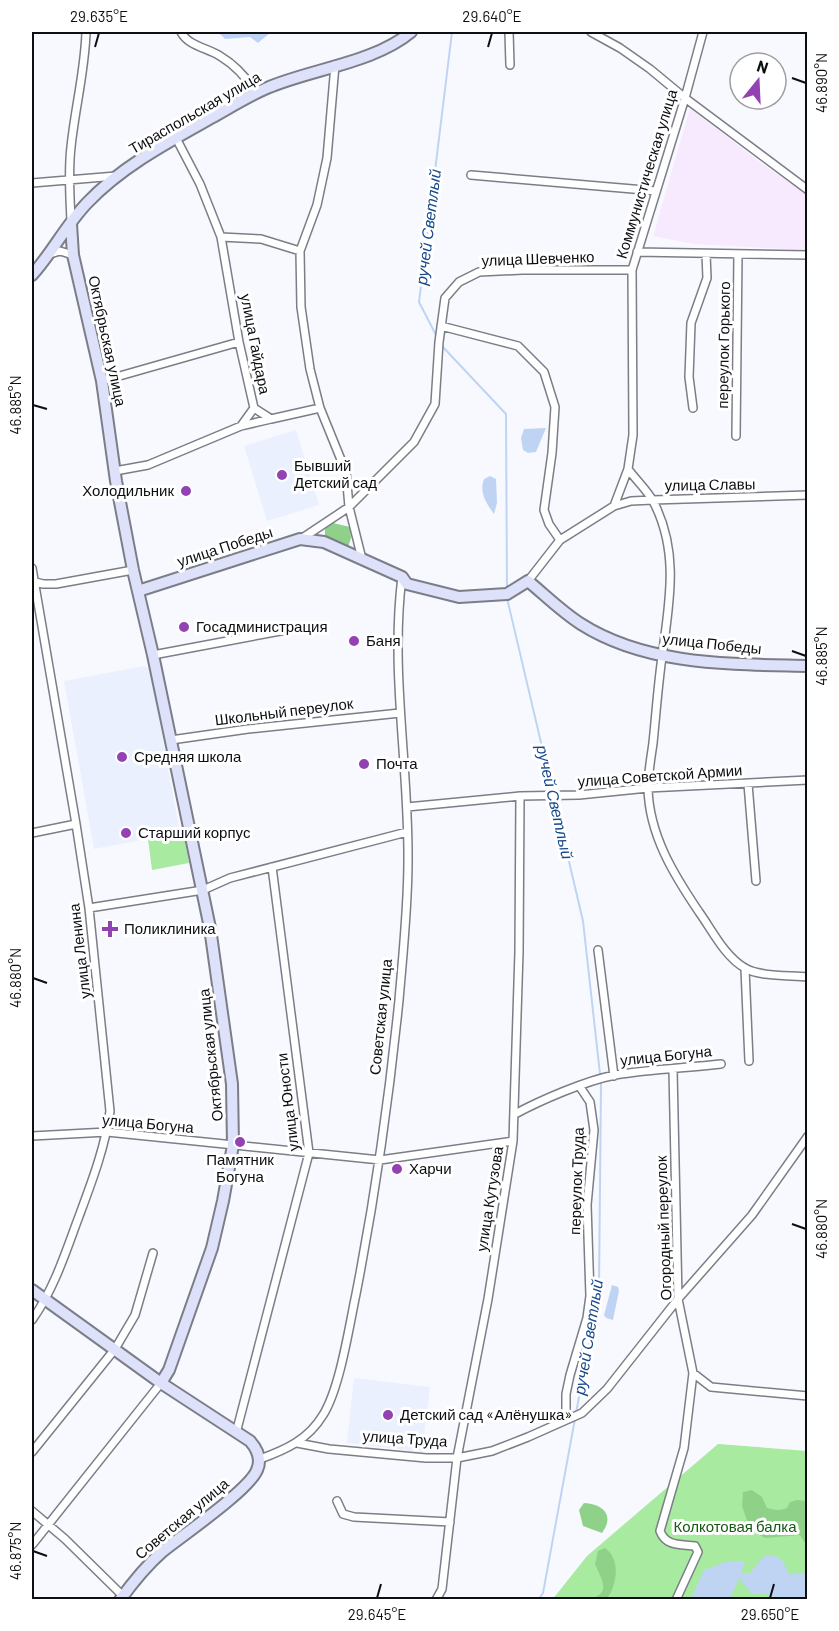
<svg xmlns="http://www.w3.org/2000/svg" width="839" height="1631" viewBox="0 0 839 1631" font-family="Barlow,sans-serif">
	<rect width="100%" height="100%" fill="#f8f9fe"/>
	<!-- industrial -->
	<path fill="#f7eafe" d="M690,108L760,162L807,195V250L693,244L653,236Z"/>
	<!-- built -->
	<path fill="#ebf0fe" d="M296,430L319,505L267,521L244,446Z
		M144,666L150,669L180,833L94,849L64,681Z
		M354,1378L430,1387L422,1452L347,1443Z"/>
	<!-- green -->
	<path fill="#a7eaa0" d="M183,832L189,863L152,870L148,839Z
		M718,1444L807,1451V1599L552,1600L587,1556Z"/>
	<!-- forest -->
	<path fill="#8fd188" d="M333,523L350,527L351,538L348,547L346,548L325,536V529Z
		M752,1490L762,1497L767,1508C775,1510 780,1511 787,1508L790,1502L797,1500L807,1501V1546L800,1535L765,1538L750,1529L742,1506L743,1492Z
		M584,1503C603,1504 615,1515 602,1533L583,1526L579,1510Z
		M605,1548C621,1559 617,1585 607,1599H588C613,1594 601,1579 595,1564L598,1551Z"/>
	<!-- water -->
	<path fill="#bfd4f3" d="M218,32H271L258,43L250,37L225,39Z
		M546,428L536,452L528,453L523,450L521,438L524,429Z
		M490,476L496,479L497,503L494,514C486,503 479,492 484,479Z
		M612,1285L618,1287L619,1291L613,1320L606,1318L604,1315Z
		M774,1555L783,1561L789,1574H807V1599H773V1597L765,1593L752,1594L739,1578L730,1599H691L704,1570L728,1561H745L741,1573H750L764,1556Z"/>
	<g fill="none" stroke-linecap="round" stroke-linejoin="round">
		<!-- stream -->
		<path stroke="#bfd4f3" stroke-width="2" d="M437,337L419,302L452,32
			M441,345L506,414L507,590
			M507,598L583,921L601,1083L599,1288L543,1593L538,1600"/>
		<!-- street casing -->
		<g stroke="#7b7e87" stroke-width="10">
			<path id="street" d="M181,32C188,46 208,48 220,56C235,65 247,78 256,93
				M509,32L510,65
				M591,32L620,48L650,69L685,98L808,190
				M335,65L327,158L317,205L300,251L301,307L310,369L320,408L346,472L349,507L362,559
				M471,175L656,191
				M32,183L116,176
				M71,221C70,196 68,172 71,147C75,108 85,70 86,32
				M221,237L261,239L300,251
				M637,252L808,255
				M50,254L60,251L73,255
				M441,326L518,346L544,372L555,407L552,453L544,510L549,524L560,540
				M102,381L239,342
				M254,408L271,419L320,408
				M693,408L689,377L691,323L707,278L706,254
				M241,426L271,419
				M736,436L738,254
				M628,469C636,480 647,490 653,501C680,552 669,604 662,657C658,685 656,714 653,743C651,758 648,773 648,788C649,835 674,875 699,912C712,930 725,957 745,968C759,977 791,975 808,977
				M115,471L148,465L241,426L254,408L239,342L221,237L200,184L176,138
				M614,506L631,501L653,500L808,495
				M301,539L349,507L414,442L435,404L439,342L445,298L459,282L479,272L522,270H632
				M32,568L76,824L89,908L110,1111C105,1148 91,1184 78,1219C65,1254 54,1289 32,1320
				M32,581L43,584H56L133,570
				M528,581L560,540L614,506L628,469L633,435L632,270L685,98L703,32
				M153,655L302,627
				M171,740L248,729L400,713
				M748,784L756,881
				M407,807L520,796L579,795L648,788L808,780
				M32,833L76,824
				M89,908L203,890L230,878L407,832
				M598,950L614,1076
				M745,969L749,1061
				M673,1070L678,1299L693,1373L684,1448L660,1531C666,1547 681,1544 695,1546L698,1552L676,1600
				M515,1114C541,1100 585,1081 615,1075C649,1069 686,1068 721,1064
				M32,1136L107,1132L380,1160L513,1141
				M693,1373L711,1387L808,1396
				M566,1420V1394L570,1375L587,1318L590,1296L587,1205L594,1130L590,1102L580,1087
				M236,1433L309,1153L272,867
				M297,1443L329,1449L426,1458H457L492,1451L528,1437L582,1413L607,1389L678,1299L752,1215L808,1136
				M32,1452L115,1349L135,1315L153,1253
				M260,1459C285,1450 308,1440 323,1415C340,1388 349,1327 356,1294C375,1197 389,1099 399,1000C403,953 408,907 408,861C409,766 390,672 402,577
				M337,1501L343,1514L354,1517L450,1522
				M32,1511L65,1539L124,1597
				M32,1545L161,1383
				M436,1600L442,1589L457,1458L488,1299L513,1141L519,952L520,796"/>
		</g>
		<!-- secondary casing -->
		<g stroke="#7b7e87" stroke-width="14">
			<path id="secondary" d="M71,224L73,255L102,381L116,481L133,570L153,655L210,928L232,1084L233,1145L223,1201L212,1248L169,1370L161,1383
				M32,275C52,253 66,225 87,203C121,167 168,142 211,118C229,108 248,96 267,88C311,69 374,63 411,32
				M138,591L300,539L324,542L402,577L407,584L459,597L507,594L528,581C545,595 562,612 581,624C647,666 732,664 808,666
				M32,1290L161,1383L250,1441C257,1449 262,1459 257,1470C249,1490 183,1535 163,1551C147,1565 133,1582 120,1600"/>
		</g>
		<!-- street -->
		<use href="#street" stroke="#fff" stroke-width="7"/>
		<!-- secondary -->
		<use href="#secondary" stroke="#dee1fa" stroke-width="10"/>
	</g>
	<!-- ticks -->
	<path fill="none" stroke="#0d0e11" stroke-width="2" d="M95,47L99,33M488,47L492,33M792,78L806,83M33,405L47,409M792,651L806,656M33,978L47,983M792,1224L806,1229M33,1551L47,1556M377,1598L381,1584M770,1598L774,1584"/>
	<!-- markers -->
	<g fill="#9342b2" stroke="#fff" stroke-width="2">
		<circle cx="282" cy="475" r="6"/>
		<circle cx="186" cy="491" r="6"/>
		<circle cx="184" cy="627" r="6"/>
		<circle cx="354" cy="641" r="6"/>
		<circle cx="122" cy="757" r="6"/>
		<circle cx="364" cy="764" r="6"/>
		<circle cx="126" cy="833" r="6"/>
		<path d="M107 920h6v6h6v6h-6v6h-6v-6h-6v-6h6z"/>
		<circle cx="240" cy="1142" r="6"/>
		<circle cx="397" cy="1169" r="6"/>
		<circle cx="388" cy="1415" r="6"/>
	</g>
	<g text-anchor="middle" stroke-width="6" stroke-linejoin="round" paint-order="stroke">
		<!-- street labels -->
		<g font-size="15" fill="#0d0e11" stroke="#fff">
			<text transform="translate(195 113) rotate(-30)" y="5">Тираспольская улица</text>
			<text transform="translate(647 174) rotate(-73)" y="5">Коммунистическая улица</text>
			<text transform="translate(538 259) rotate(-2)" y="5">улица Шевченко</text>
			<text transform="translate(107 341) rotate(78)" y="5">Октябрьская улица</text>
			<text transform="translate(255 344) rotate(79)" y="5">улица Гайдара</text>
			<text transform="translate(724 345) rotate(-89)" y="5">переулок Горького</text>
			<text transform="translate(710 485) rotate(-1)" y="5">улица Славы</text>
			<text transform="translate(225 547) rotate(-18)" y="5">улица Победы</text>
			<text transform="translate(712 644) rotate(6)" y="5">улица Победы</text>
			<text transform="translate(284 712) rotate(-7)" y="5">Школьный переулок</text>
			<text transform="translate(660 776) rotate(-4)" y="5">улица Советской Армии</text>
			<text transform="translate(80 951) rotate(-97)" y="5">улица Ленина</text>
			<text transform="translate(381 1017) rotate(-84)" y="5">Советская улица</text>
			<text transform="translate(211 1055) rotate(-96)" y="5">Октябрьская улица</text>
			<text transform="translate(666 1056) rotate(-6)" y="5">улица Богуна</text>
			<text transform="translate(288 1102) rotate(-97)" y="5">улица Юности</text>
			<text transform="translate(148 1124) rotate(5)" y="5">улица Богуна</text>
			<text transform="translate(577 1181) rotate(-88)" y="5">переулок Труда</text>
			<text transform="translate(490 1199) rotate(-81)" y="5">улица Кутузова</text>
			<text transform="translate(664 1228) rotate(-92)" y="5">Огородный переулок</text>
			<text transform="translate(405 1439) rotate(4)" y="5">улица Труда</text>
			<text transform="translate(182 1519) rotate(-40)" y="5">Советская улица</text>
		</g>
		<!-- poi labels -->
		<g font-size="15" fill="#0d0e11" stroke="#fff" text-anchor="start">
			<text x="294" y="471">Бывший<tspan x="294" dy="17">Детский сад</tspan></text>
			<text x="174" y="496" text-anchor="end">Холодильник</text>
			<text x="196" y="632">Госадминистрация</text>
			<text x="366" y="646">Баня</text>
			<text x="134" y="762">Средняя школа</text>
			<text x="376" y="769">Почта</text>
			<text x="138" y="838">Старший корпус</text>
			<text x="124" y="934">Поликлиника</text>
			<text x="240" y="1165" text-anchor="middle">Памятник<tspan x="240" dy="17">Богуна</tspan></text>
			<text x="409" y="1174">Харчи</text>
			<text x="400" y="1420">Детский сад «Алёнушка»</text>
		</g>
		<!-- park labels -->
		<g font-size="15" fill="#165912" stroke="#fff">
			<text x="735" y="1532">Колкотовая балка</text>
		</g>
		<!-- water labels -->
		<g font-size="16" font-style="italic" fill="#18498b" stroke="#fff">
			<text transform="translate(428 227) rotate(-83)" y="6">ручей Светлый</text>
			<text transform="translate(555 802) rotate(77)" y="6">ручей Светлый</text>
			<text transform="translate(588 1337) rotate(-81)" y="6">ручей Светлый</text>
		</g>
	</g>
	<!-- border -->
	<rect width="839" height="1631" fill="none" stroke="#ffffff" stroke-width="66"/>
	<!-- north arrow -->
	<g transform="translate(758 81) rotate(18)"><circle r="28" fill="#ffffff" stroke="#9e9fa0" stroke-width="1.5"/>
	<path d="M0-4.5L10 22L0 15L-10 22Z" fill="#9342b2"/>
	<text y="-9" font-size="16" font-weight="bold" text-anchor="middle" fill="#0d0e11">N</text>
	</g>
	<rect x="33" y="33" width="773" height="1565" fill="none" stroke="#0d0e11" stroke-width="2"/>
	<g font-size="15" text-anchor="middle" fill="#0d0e11">
		<text x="99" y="22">29.635°E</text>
		<text x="492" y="22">29.640°E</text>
		<text transform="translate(822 83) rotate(-90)" y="5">46.890°N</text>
		<text transform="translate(16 405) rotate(-90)" y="5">46.885°N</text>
		<text transform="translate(822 656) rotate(-90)" y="5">46.885°N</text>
		<text transform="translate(16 978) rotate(-90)" y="5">46.880°N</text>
		<text transform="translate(822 1229) rotate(-90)" y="5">46.880°N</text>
		<text transform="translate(16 1551) rotate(-90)" y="5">46.875°N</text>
		<text x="377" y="1620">29.645°E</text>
		<text x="770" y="1620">29.650°E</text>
	</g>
</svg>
